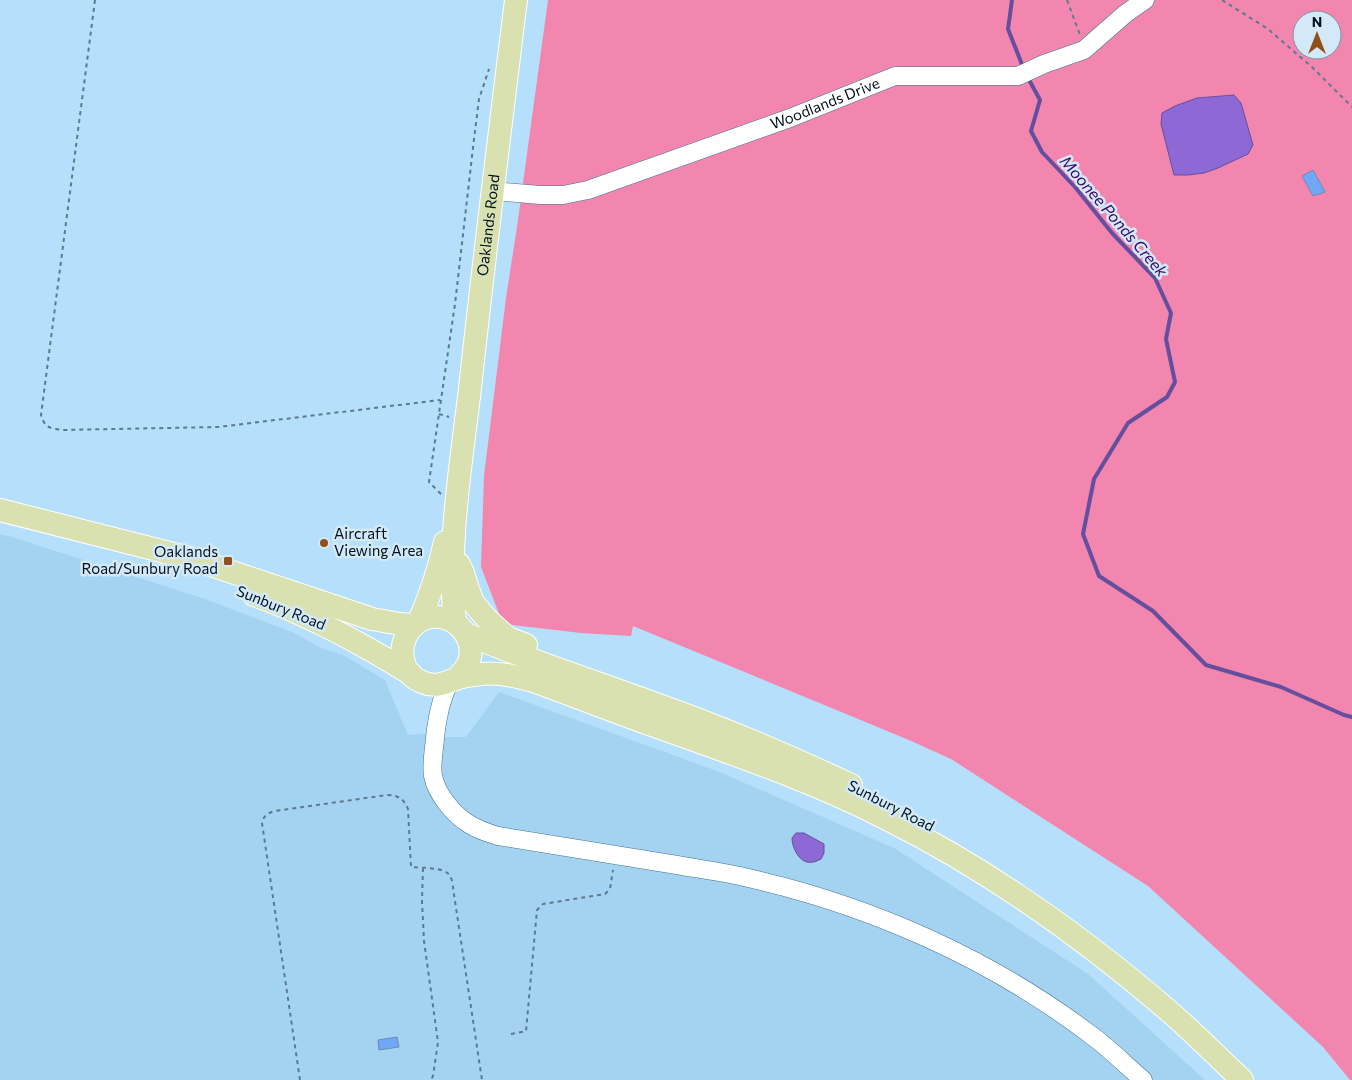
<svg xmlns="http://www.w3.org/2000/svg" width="1352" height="1080" viewBox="0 0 1352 1080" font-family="Commissioner,sans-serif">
	<rect width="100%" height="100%" fill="#b5dffa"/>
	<!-- built -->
	<path fill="#a4d3f2" d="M0,534L12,537L205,599L292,632L321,648L343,655L385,680L408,735L426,733L446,737H466L499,692L717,771L894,848L1088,974L1205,1080H0Z"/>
	<!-- green -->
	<path fill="#f386af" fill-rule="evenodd" d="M548,0H1352V1080H1350L1323,1047L1148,886L951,759L909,740L633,626L631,636L581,633L503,624L481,567L484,476L506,298L517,227ZM1302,20H1332V50H1302Z"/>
	<!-- water -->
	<path fill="#8e69d6" stroke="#644f9f" d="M1234,95L1241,103L1253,145L1248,154L1218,168L1204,173L1188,175H1174L1161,124L1162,113L1175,106L1197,98Z
		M796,833H804L824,844V853L821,859C818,860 816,862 813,862C800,865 792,848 792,838Z"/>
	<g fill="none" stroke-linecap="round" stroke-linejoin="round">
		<!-- stream -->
		<path stroke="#644f9f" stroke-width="4" d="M1012,0L1008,29L1023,67
			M1027,76L1040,100L1031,131L1042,152L1075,187L1112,233L1155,278L1171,313L1166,339L1175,382L1167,397L1128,423L1094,479L1083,534L1099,576L1153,611L1206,665L1281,687L1344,715L1352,717"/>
	</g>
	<!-- building -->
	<path fill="#70a7f6" stroke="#6d8bb5" d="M1313,170L1325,192L1313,196L1302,176Z
		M397,1037L399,1047L379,1050L378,1040Z"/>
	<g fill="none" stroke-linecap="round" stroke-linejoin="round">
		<!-- minor casing -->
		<g stroke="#3f7291" stroke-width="19">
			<g id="minor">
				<path id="s1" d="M493,191L540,195H563L588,190L790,118L895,76H1018L1044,64L1084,50L1125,14L1145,0"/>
				<path d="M449,683C440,701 437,718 435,738C434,751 431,764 433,776C437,795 454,815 469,824C478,830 488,833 498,836C557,846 617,855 677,865C699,869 722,872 744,877C870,905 992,959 1095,1038C1112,1051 1127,1066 1143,1080"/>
			</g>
		</g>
		<!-- major casing -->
		<g stroke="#fff" stroke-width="24">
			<g id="major">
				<path d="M0,510L193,559L372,619L400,624L414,625"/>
				<path d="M459,564L463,573L468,589L473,602L480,611L489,621L508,638L526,645"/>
				<path d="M254,595C309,615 361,643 411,674"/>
				<path d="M419,621C430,596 439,569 445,542"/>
				<path id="s2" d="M455,622C447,544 461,466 470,388C484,259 500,129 516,0"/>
				<path d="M466,634C541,665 618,689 694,718C747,738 800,761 851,785"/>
				<path d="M456,679C461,674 465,670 468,664C477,643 461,619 439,617C401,614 388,669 422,682C437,688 444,683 458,678C465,676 473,675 481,674C499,672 516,676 533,681C572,695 610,710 649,724C730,753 811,780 887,819C989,870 1084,938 1170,1012C1195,1034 1218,1057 1242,1080"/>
			</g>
		</g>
		<!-- path -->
		<path stroke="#5c798d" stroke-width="2" stroke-dasharray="4 4" stroke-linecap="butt" d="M95,0L41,415C45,428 49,428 62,430L218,427L440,400
			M1067,0L1080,35
			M1222,0L1268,29L1313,68L1352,107
			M439,414L449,417
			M441,494L429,482L455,304L474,139L479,99L489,69
			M423,868L422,901L424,941L438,1042L433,1076L431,1080
			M511,1034L526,1031L537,910L543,904L605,894L610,889L613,870
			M300,1080L262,823C264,815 268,813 275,811L387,795C398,795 404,799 408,809L411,867C421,868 446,867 450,876C452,879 453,885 453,888L482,1080"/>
		<!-- minor -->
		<use href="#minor" stroke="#fff" stroke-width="18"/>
		<!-- major -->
		<use href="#major" stroke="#d9e1b0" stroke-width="22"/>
	</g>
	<!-- markers -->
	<g fill="#905018" stroke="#d4e9f7" stroke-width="2">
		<circle cx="324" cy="543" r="5"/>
		<rect x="223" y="556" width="10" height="10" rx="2.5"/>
	</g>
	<g text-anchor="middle" stroke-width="5" stroke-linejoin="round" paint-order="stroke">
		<!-- street labels -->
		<g font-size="15" fill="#01121e" stroke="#d4e9f7">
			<text dy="5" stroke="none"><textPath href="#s1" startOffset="348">Woodlands Drive</textPath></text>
			<text dy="5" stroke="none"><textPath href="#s2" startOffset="399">Oaklands Road</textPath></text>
			<text transform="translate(281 608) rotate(22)" y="5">Sunbury Road</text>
			<text transform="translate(891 806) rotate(27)" y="5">Sunbury Road</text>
		</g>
		<!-- poi labels -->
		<g font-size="15" fill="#01121e" stroke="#d4e9f7" text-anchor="start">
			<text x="334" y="539">Aircraft<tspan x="334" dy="17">Viewing Area</tspan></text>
			<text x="218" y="557" text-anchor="end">Oaklands<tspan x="218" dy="17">Road/Sunbury Road</tspan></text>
		</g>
		<!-- water labels -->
		<g font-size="16" font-style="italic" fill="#39076e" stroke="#d4e9f7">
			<text transform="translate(1114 216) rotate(49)" y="6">Moonee Ponds Creek</text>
		</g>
	</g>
	<!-- north arrow -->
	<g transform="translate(1317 35)"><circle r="24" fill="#d4e9f7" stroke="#8093a0"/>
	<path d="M0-4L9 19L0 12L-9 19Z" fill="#905018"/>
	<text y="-8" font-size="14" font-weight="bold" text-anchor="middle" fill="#01121e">N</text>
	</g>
</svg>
